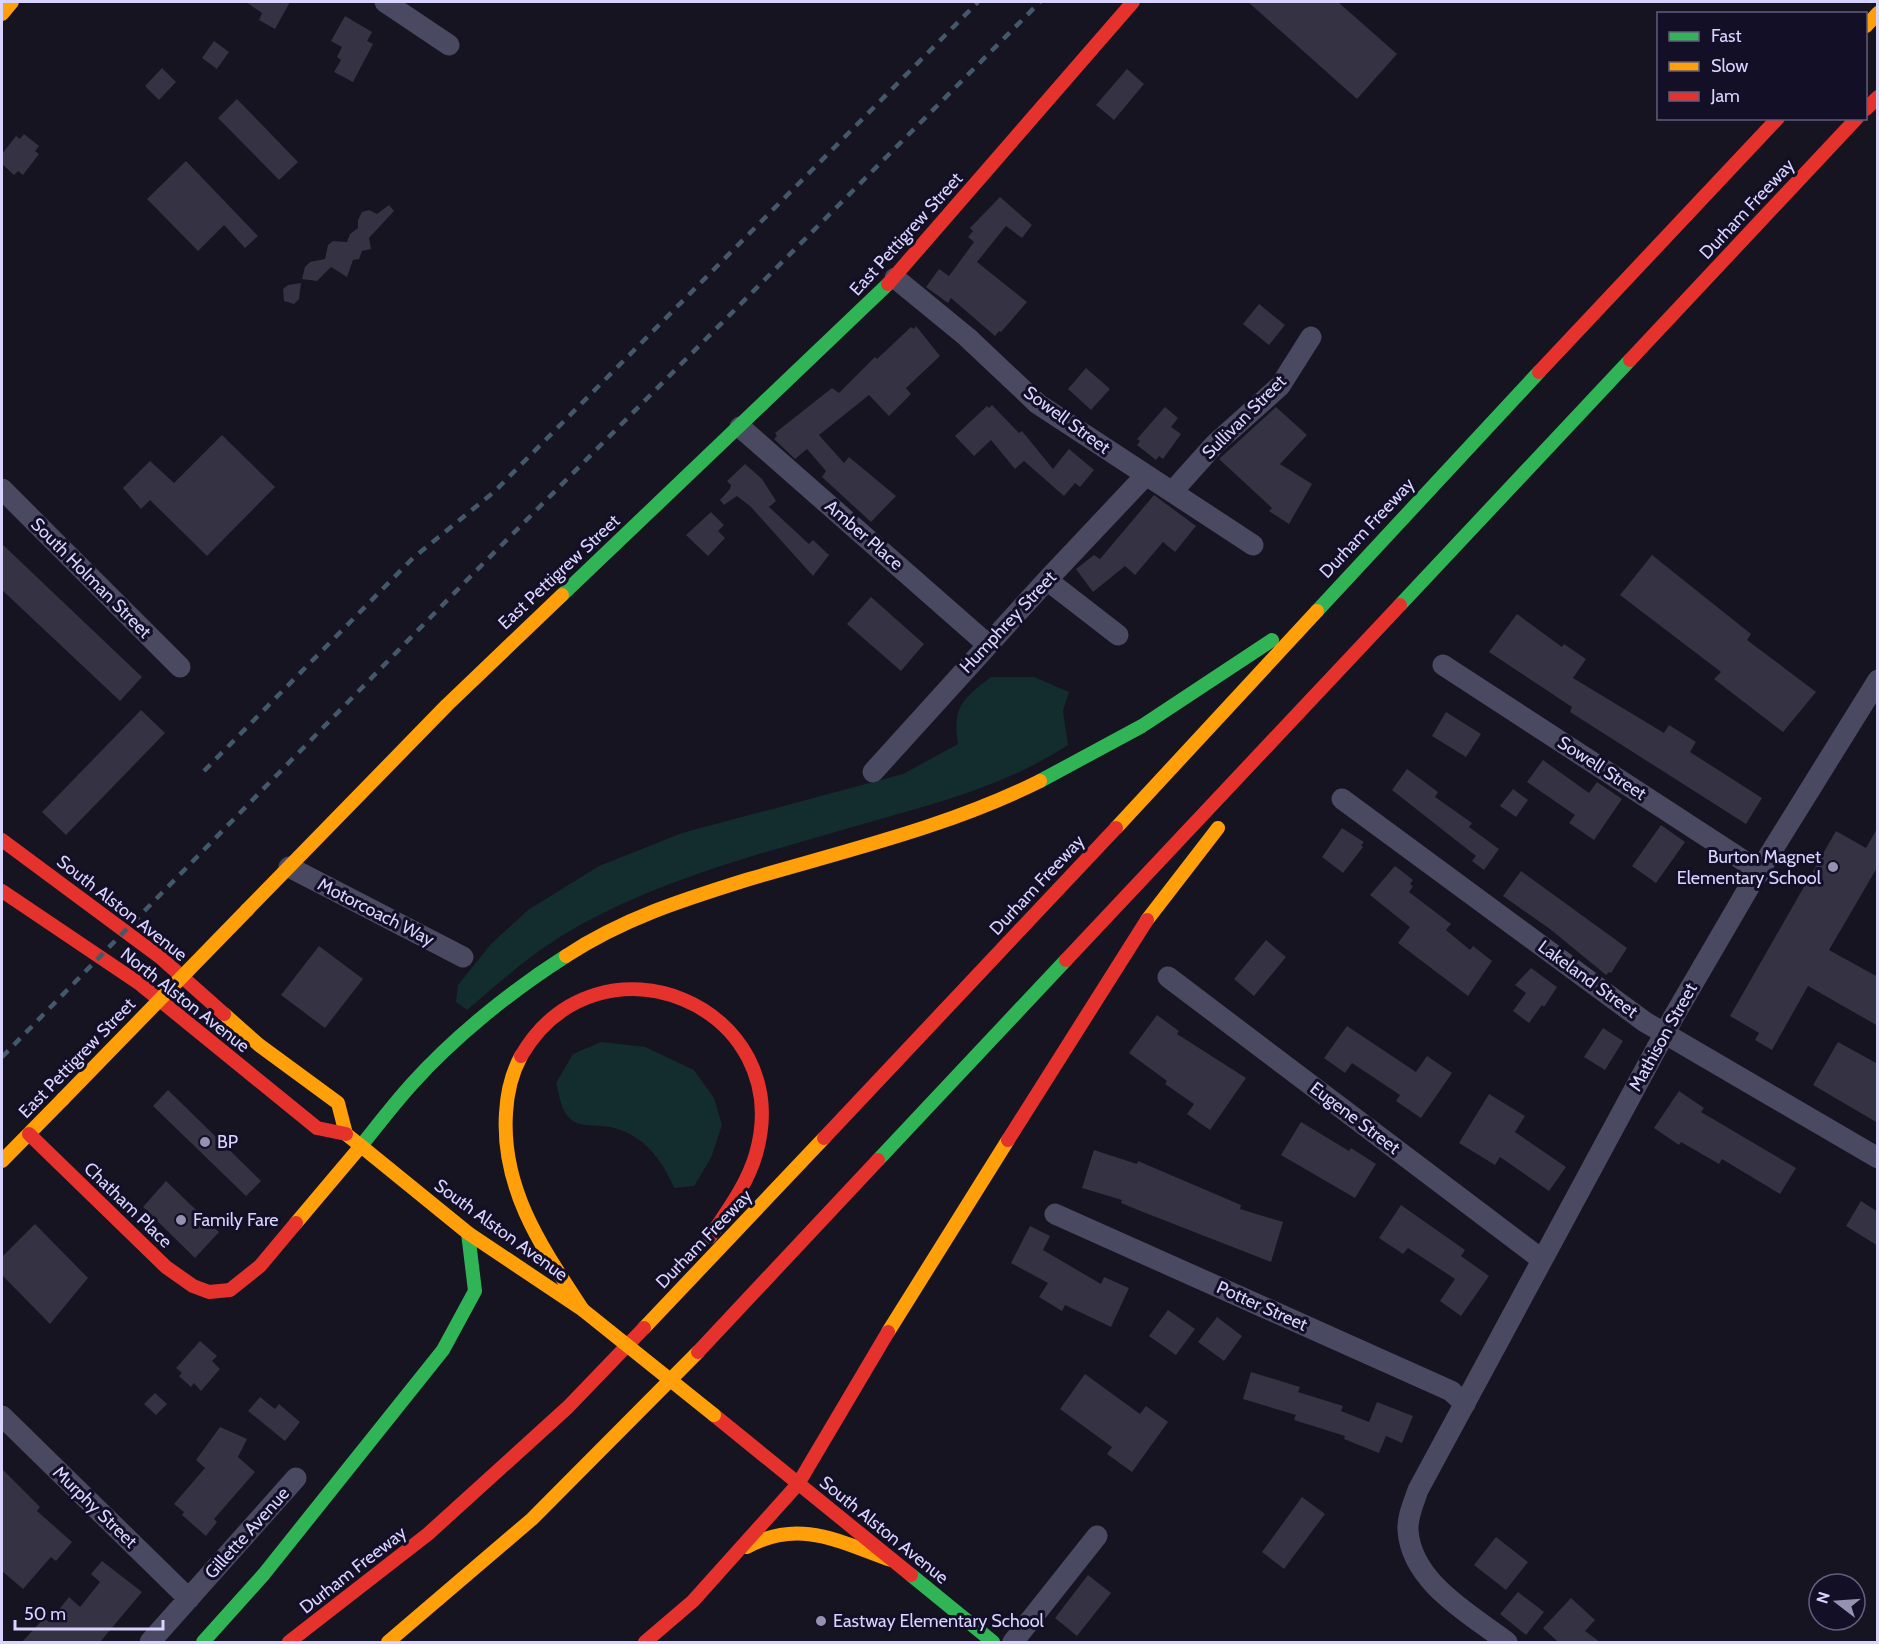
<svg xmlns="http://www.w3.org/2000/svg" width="1879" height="1644" viewBox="0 0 1879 1644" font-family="Cabin,sans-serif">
	<rect width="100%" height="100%" fill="#161421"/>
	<!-- green -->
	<path fill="#132c2d" d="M991,677H1034L1069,692L1063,711L1068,745C997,791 920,807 839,831C744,858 645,885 560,937C527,957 497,985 467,1010L456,1002L458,985L491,944L528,910L599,866L682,833L903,774L958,744C952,706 963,699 991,677Z
		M601,1042L645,1047L694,1070L714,1098L722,1125L711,1158L694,1186L674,1188C663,1160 641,1132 609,1127C594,1124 576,1129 566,1114C560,1105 559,1093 556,1083L573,1054Z"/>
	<!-- building -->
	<path fill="#343243" d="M246,2H290L275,29L259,20L262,13Z
		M1248,2H1338L1397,54L1357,99Z
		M345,16L372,32L367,41L373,44L353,82L334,72L341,60L337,57L342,47L331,41Z
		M214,41L229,52L217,69L202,58Z
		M162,68L176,82L159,100L145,86Z
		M1127,69L1144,84L1114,120L1096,105Z
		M237,99L298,162L279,180L218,118Z
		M24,134L39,146L35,151L39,154L23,175L18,171L14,175L2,164V154L16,136L20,139Z
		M186,161L258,236L245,248L224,225L198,251L147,199Z
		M1000,197L1032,225L1022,238L1006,226L977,262L1027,302L1001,332L999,331L995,336L951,298L948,303L926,287L939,269L949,276L974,242L968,237L973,231L970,228Z
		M389,205L394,211L369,238L371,249L362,251L359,259L353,260L347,277L331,267L317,281L302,279L305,267L310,262L325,259L328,245L333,241L347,242L350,234L358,228V220L362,212L369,210L377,214Z
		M301,283L299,299L294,304L284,301L283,289L288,285Z
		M1259,304L1285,325L1269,345L1243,324Z
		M916,326L940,356L906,388L911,394L889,416L869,395L819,435L844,463L849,457L896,496L871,522L822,477L826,471L807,449L795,459L774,439L777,436L775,433L832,388L839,393L875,357L877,359L911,327L914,329Z
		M1086,368L1110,389L1091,410L1068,389Z
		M992,405L1019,433L1022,431L1053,469L1069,449L1094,470L1080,487L1075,483L1064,496L1024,461L1015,469L991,440L974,456L955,436L987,406L989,408Z
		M1165,407L1178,418L1171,427L1181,434L1163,459L1159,456L1156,460L1137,445L1140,441L1137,439Z
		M1276,407L1307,435L1280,464L1312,484L1289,524L1269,511L1272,508L1219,459Z
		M222,435L275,487L207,556L150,500L141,509L123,488L150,461L174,483Z
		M745,464L762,479L776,501L769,507L809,544L813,540L829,555L813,576L750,506L737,496L724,505L720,500L730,489L731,485L727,481Z
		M1154,495L1196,526L1175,552L1163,542L1135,575L1125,566L1093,592L1076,569L1094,555L1100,559Z
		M711,512L724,525L718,531L725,538L708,556L686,535Z
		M2,544L142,677L120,701L2,590Z
		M1652,555L1751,634L1747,640L1816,692L1783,732L1714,679L1721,672L1620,595Z
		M871,597L924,644L901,671L847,624Z
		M1517,614L1562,647L1564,644L1586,659L1573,678L1664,733L1669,725L1696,742L1690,752L1762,798L1746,824L1570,712L1572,707L1489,652Z
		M141,710L165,733L66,835L42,812Z
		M1446,712L1481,734L1466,757L1432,736Z
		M1543,760L1589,793L1597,782L1622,799L1594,840L1569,823L1575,815L1527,782Z
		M1407,769L1438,792L1435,797L1472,823L1469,827L1499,849L1484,870L1472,861L1476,856L1392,790Z
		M1513,789L1528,800L1516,817L1500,806Z
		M1661,825L1685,842L1656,883L1632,866Z
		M1878,827V866L1829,950L1878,977V1026L1808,986L1772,1050L1755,1040L1759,1033L1730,1016L1836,831L1866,848Z
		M1342,828L1364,842L1361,845L1363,847L1343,873L1322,857Z
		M1395,866L1413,880L1410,884L1413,886L1409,892L1451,924L1446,930L1470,950L1473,946L1492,961L1468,996L1398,943L1410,927L1370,895Z
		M1521,871L1627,948L1611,973L1609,972L1606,975L1550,929L1503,896Z
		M1266,940L1286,957L1254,996L1234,979Z
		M319,946L363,979L325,1028L281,995Z
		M1531,968L1557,987L1544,1007L1542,1005L1529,1023L1513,1011L1526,993L1515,985Z
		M1157,1015L1179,1031L1177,1034L1246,1078L1210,1130L1187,1114L1194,1104L1165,1084L1167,1081L1129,1053Z
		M1347,1026L1416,1072L1427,1056L1452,1073L1421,1118L1396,1101L1400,1095L1352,1063L1345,1073L1324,1058Z
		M1603,1028L1623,1041L1605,1070L1584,1057Z
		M1838,1042L1878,1064V1123L1813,1085Z
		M168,1090L261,1181L246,1196L153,1106Z
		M1679,1091L1704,1108L1701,1112L1796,1168L1780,1194L1722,1159L1719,1164L1681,1142L1679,1145L1654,1128Z
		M1489,1094L1525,1116L1515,1132L1566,1167L1549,1191L1500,1157L1495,1165L1459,1143Z
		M1301,1122L1349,1151L1351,1148L1376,1164L1355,1198L1281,1155Z
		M1094,1150L1137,1164L1138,1161L1241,1205L1240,1209L1283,1222L1271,1262L1143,1212L1121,1203L1122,1200L1082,1188Z
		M166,1181L219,1232L195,1258L143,1207Z
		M1861,1201L1878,1212V1246L1846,1226Z
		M1401,1205L1465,1250L1461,1256L1489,1276L1461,1316L1440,1301L1455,1279L1408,1248L1403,1254L1379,1238Z
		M35,1224L88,1278L50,1324L2,1275V1257Z
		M1030,1226L1050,1236L1043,1250L1101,1284L1104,1277L1129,1288L1111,1327L1065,1305L1062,1311L1039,1297L1048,1283L1011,1263Z
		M1168,1310L1195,1329L1176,1355L1149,1336Z
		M1217,1317L1242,1336L1224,1361L1198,1342Z
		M200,1341L217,1356L212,1361L220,1369L201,1391L194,1383L191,1387L179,1376L182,1373L176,1368Z
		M1251,1372L1300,1387L1298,1392L1343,1406L1341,1411L1369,1422L1377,1402L1413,1416L1402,1443L1386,1436L1379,1453L1344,1439L1345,1436L1294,1420L1296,1415L1243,1399Z
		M1085,1374L1140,1414L1146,1406L1168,1422L1132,1472L1107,1454L1112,1447L1060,1409Z
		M155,1393L167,1404L156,1415L144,1404Z
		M260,1397L275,1409L279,1404L300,1422L285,1441L248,1411Z
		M220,1427L247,1439L238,1457L255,1472L214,1519L217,1522L206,1536L182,1515L184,1512L174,1504L205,1468L196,1460Z
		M2,1469L40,1507L37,1511L72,1542L56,1561L51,1557L23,1589L2,1571Z
		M1302,1497L1325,1514L1284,1569L1262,1552Z
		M1496,1537L1528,1562L1506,1590L1474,1565Z
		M102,1561L142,1592L100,1642H22L44,1618L49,1622L69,1597L80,1607L100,1582L91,1574Z
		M1088,1575L1111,1593L1077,1636L1055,1618Z
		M1518,1592L1544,1612L1526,1635L1500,1614Z
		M1571,1598L1595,1620L1585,1631L1600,1642H1558L1543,1628Z"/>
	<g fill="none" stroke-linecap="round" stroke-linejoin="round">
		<!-- street -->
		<path stroke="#4a4962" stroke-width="21" d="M385,2L449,45
			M895,278L967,337L1038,404L1253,545
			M740,427L987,644
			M2,489L180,667
			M1172,492L1215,444L1280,386L1311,337
			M1047,580L1118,635
			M1443,665L1761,872
			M873,772L1047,580L1146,475
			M1342,799L1645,1022L1878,1158
			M289,867L463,957
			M1168,977L1541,1259
			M1055,1214L1451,1391L1465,1404
			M2,1416L189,1599
			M150,1642L296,1478
			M1013,1642L1097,1536
			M1507,1642C1470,1614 1411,1582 1408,1530C1407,1517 1414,1502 1418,1490L1674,1016L1748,889L1878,680"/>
		<!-- fast -->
		<path stroke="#30b455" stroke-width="14" d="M562,595L888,284
			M1400,605L1630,360
			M1317,611L1539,372
			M1040,781L1142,726L1272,640
			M361,1146C377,1126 393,1105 411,1085C454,1037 511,991 566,956
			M878,1160L1066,960
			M911,1575L993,1642
			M203,1642L264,1574L443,1350L475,1291L468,1233"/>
		<!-- slow -->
		<path stroke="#ff9f0a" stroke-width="14" d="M2,14L12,2
			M1866,26L1878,13
			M1116,828L1317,611
			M247,910L447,705L562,595
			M1147,920L1218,828
			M566,956C622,919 682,900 746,880C844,851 948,827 1040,781
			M224,1014L259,1045L338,1103L346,1134L361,1146L296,1223
			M521,1056C512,1073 507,1094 506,1113C501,1190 543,1249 583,1310
			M361,1146L468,1233L583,1310
			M2,1161L63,1099
			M644,1328L824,1138
			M888,1332L1008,1140
			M747,1547C799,1518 840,1542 891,1560
			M388,1642L532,1519L698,1352"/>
		<!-- jam -->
		<path stroke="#e5322d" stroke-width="14" d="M1866,109L1878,97
			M888,284L1133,2
			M1630,360L1857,118
			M1539,372L1778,118
			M2,840L161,958L224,1014
			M2,891L140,984L317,1128L346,1134
			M1066,960L1400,605
			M521,1056C599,923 798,1006 756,1154C747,1185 727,1211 710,1237
			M29,1134L166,1267L193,1286L209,1292L230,1290L260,1266L296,1223
			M824,1138L1116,828
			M1008,1140L1147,920
			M698,1352L878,1160
			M714,1415L911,1575
			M289,1642L428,1534L568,1407L644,1328
			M645,1642L693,1601L798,1484L888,1332"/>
		<!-- rail -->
		<path stroke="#43596b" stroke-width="4.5" stroke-dasharray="9 8" stroke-linecap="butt" d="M204,771L413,558L494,492L978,2
			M2,1057L464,583L1040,2"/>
		<!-- slow-bridge -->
		<path stroke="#ff9f0a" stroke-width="14" d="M63,1099L247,910
			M583,1310L714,1415"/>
	</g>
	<!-- markers -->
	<g fill="#9591b1" stroke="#130f26" stroke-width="2">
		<circle cx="1833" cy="867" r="6"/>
		<circle cx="205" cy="1142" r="6"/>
		<circle cx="181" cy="1220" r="6"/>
		<circle cx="821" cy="1621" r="6"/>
	</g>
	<g text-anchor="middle" stroke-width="6" stroke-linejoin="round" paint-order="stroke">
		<!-- street labels -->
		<g font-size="18" fill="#d9d4ff" stroke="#130f26">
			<text transform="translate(1747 209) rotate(-47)" y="6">Durham Freeway</text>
			<text transform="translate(906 234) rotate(-48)" y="6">East Pettigrew Street</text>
			<text transform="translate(1244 417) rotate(-45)" y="6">Sullivan Street</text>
			<text transform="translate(1067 420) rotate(36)" y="6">Sowell Street</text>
			<text transform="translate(1367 528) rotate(-47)" y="6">Durham Freeway</text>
			<text transform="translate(864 535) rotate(41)" y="6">Amber Place</text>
			<text transform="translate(559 572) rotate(-43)" y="6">East Pettigrew Street</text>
			<text transform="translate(91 578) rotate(45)" y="6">South Holman Street</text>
			<text transform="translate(1008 622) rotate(-47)" y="6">Humphrey Street</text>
			<text transform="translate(1602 768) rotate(33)" y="6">Sowell Street</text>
			<text transform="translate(1037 885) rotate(-47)" y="6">Durham Freeway</text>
			<text transform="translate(122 908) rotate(38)" y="6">South Alston Avenue</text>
			<text transform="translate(376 912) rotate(27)" y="6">Motorcoach Way</text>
			<text transform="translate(1588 979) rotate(36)" y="6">Lakeland Street</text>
			<text transform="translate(185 1000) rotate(38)" y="6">North Alston Avenue</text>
			<text transform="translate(1663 1037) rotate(-61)" y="6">Mathison Street</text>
			<text transform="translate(77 1058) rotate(-46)" y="6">East Pettigrew Street</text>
			<text transform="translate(1355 1118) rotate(37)" y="6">Eugene Street</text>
			<text transform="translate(128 1205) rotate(44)" y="6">Chatham Place</text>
			<text transform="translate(501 1230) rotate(36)" y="6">South Alston Avenue</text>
			<text transform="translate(704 1239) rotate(-46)" y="6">Durham Freeway</text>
			<text transform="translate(1262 1306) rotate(24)" y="6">Potter Street</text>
			<text transform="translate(95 1507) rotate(44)" y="6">Murphy Street</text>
			<text transform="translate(884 1530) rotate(39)" y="6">South Alston Avenue</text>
			<text transform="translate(247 1533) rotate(-48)" y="6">Gillette Avenue</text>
			<text transform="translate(353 1570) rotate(-38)" y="6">Durham Freeway</text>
		</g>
		<!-- poi labels -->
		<g font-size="18" fill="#d9d4ff" stroke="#130f26" text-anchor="start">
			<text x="1821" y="863" text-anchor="end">Burton Magnet<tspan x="1821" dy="21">Elementary School</tspan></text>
			<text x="217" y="1148">BP</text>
			<text x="193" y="1226">Family Fare</text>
			<text x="833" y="1627">Eastway Elementary School</text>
		</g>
	</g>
	<!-- border -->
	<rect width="1879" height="1644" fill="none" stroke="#d9d4ff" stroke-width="6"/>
	<!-- legend -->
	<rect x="1657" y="12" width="210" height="108" fill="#130f26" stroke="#625e7d" stroke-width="1.5"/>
	<rect x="1669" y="32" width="30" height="9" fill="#30b455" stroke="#625e7d" stroke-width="1.5"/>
	<text x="1711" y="42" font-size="18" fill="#d9d4ff">Fast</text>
	<rect x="1669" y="62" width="30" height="9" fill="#ff9f0a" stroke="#625e7d" stroke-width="1.5"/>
	<text x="1711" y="72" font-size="18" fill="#d9d4ff">Slow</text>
	<rect x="1669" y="92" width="30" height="9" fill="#e5322d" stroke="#625e7d" stroke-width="1.5"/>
	<text x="1711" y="102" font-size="18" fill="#d9d4ff">Jam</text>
	<!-- north arrow -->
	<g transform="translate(1837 1602) rotate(287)"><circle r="28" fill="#130f26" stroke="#625e7d" stroke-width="1.5"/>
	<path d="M0-4.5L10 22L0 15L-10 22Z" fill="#9591b1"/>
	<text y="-9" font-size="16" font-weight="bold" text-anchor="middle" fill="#d9d4ff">N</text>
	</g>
	<!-- scale -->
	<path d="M15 1620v9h148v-9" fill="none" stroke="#d9d4ff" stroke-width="3"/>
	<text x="24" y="1620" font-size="18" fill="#d9d4ff" stroke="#130f26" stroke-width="4.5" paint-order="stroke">50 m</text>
</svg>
